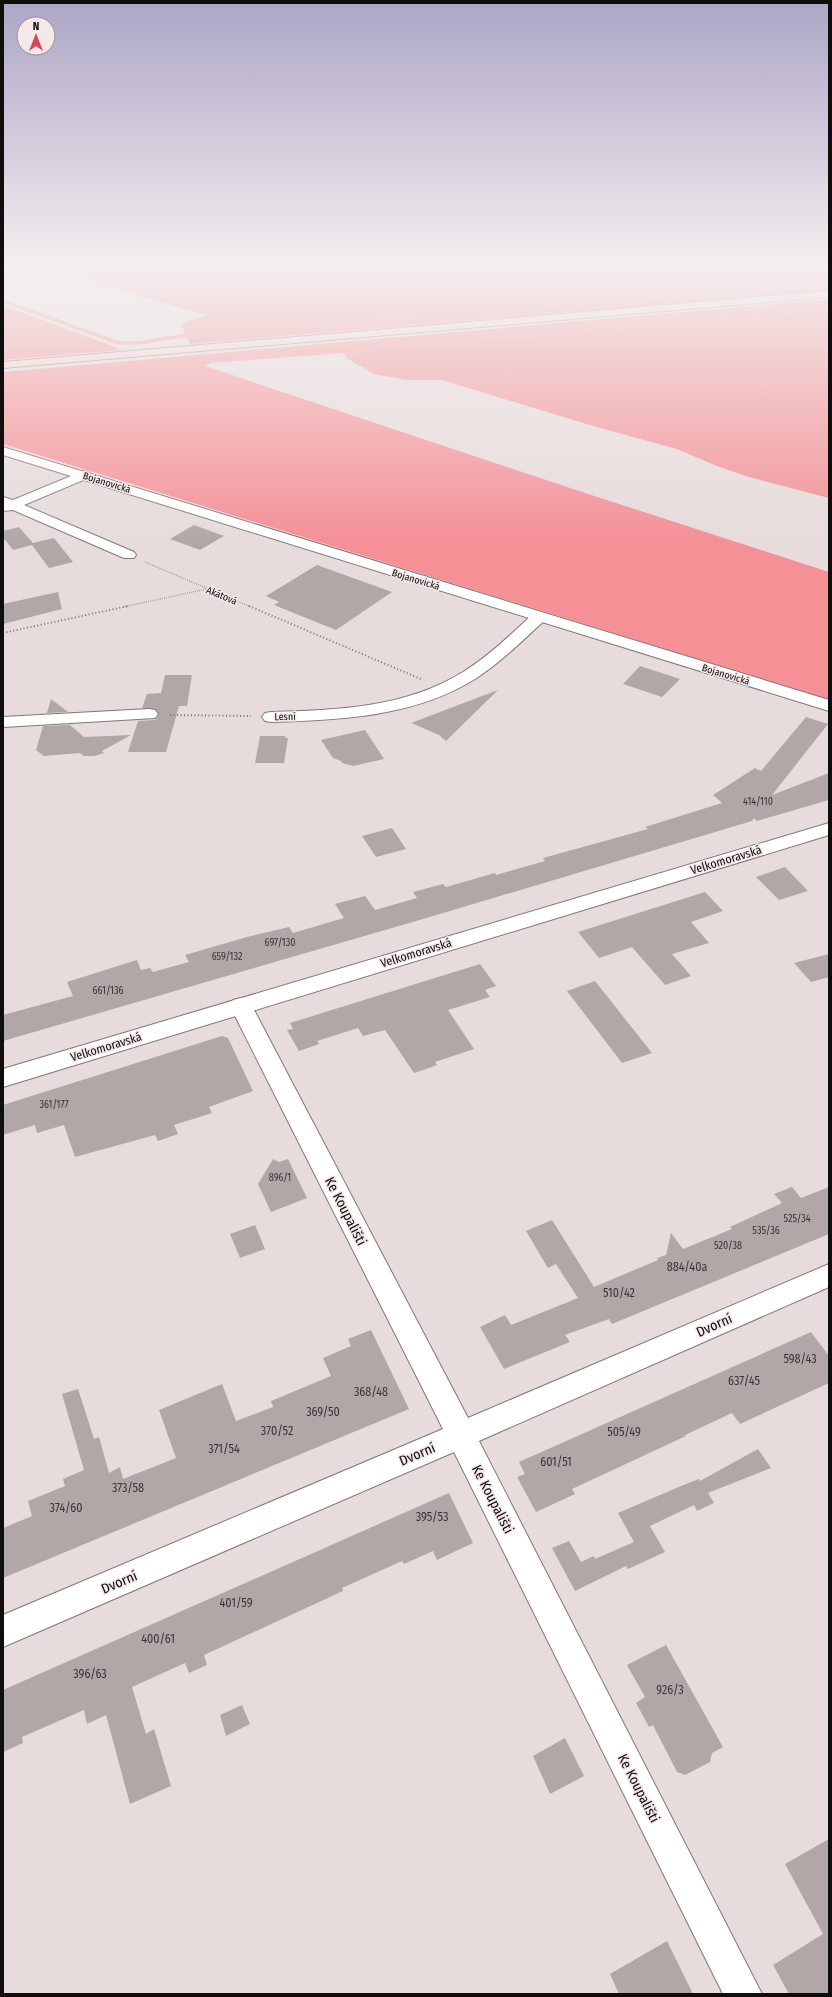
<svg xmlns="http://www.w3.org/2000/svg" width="832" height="1997" viewBox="0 0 832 1997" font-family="'Fira Sans Condensed',sans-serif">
	<rect width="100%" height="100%" fill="#e7dbdb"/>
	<!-- forest -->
	<path fill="#f49096" d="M829,285V290L190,344L181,324L207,315L249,327L267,329L570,303Z
		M829,299V310L344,353L211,363L205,366L576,490L829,572V700L3,444V372Z
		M3,305L123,350L3,360Z"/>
	<!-- water -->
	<path fill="#f28f94" d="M39,264H829V285L570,303L267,329L249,327L177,307Z
		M829,310V498L749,477L717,466L677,449L593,426L442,380H406L374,374L348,359L344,353Z"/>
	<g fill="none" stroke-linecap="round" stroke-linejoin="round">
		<!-- stream -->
		<path stroke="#f28f94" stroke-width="3.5" d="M3,301L119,343H138L258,324"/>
	</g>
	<!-- building -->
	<path fill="#b2a7a7" d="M194,525L224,536L200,550L170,539Z
		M19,527L33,543L54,538L73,562L49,568L32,545L13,550L3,537V531Z
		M317,565L392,592L336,630L274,605L279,602L266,596Z
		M58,592L62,609L3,624V604Z
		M640,666L680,679L662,697L623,684Z
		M165,675H192L187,706H179L166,752H128L138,721L155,720L159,715L155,709L142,708L147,694L161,693Z
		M498,690L446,741L439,735L411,723Z
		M51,699L68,712L47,713Z
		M806,717L828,724L772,795L829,773V800L757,821L754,818L752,821L423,919L3,1041V1015L73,996L67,982L137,960L141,970L150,968L153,972L189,962L185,955L247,937L289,927L293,933L344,918L335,904L365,896L375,910L417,898L413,892L443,884L446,887L495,873L496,875L545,861L543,858L648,829L645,827L722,803L713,795L755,768L761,771Z
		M70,725L84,737L131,735L102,751L104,753L94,756H84L80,753L44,756L36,750L43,726Z
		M365,730L384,759L353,766L342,763L341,761L333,758L321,740Z
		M260,736H286L285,738H288L284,763H255Z
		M392,828L406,849L376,857L362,836Z
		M785,867L808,891L779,900L756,877Z
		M705,892L723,911L691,922L709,943L672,954L691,976L665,985L632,947L599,958L578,932Z
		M829,954V977L811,982L794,963Z
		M480,964L496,986L485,990L490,997L448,1010L474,1049L435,1062L437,1065L426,1069L414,1073L385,1030L363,1036L358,1028L317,1041L319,1044L299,1051L287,1030L293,1029L290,1023Z
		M595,981L652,1053L622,1063L567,991Z
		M222,1036L228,1038L253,1091L209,1107L212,1113L174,1125L178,1134L158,1141L155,1135L75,1157L64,1125L37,1133L35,1125L3,1135V1105Z
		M273,1159L279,1162L288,1159L307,1198L271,1212L258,1184Z
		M792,1187L801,1198L829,1187V1234L612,1324L609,1319L565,1335L570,1342L504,1369L480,1327L505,1315L511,1325L578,1298L556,1264L548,1268L526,1231L552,1220L594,1287L658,1260L657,1258L666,1255L671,1233L683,1249L732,1229L730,1227L782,1203L774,1194Z
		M255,1225L265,1249L240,1258L230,1234Z
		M371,1330L409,1409L3,1578V1528L32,1516L28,1501L65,1486L63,1479L84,1470L62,1394L78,1389L94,1439L99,1437L109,1473L120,1467L123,1479L176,1458L159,1410L222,1384L236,1421L273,1407L271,1401L331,1376L323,1358L351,1346L348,1339Z
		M811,1332L829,1356V1383L740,1424L732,1413L685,1435L686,1436L572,1489L575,1494L536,1512L517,1477L525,1474L519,1462Z
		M758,1449L771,1468L708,1493L714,1503L697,1511L694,1505L650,1526L665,1552L628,1569L626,1566L575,1591L552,1548L569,1541L581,1562L594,1556L595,1559L634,1542L618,1513L681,1486L699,1479L700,1481Z
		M449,1493L473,1543L437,1560L433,1551L404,1564L402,1561L342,1588L343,1591L204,1655L207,1665L189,1673L185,1663L132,1687L146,1734L154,1729L171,1786L130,1804L106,1715L87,1724L84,1710L22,1737L23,1743L3,1752V1690Z
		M666,1645L723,1747L712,1753L710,1762L685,1775L677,1772L653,1725L649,1727L636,1703L645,1697L627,1665Z
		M242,1705L250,1724L226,1736L220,1715Z
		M565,1738L584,1776L550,1794L533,1756Z
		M829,1839V1994H789L773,1965L823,1934L785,1864Z
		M667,1941L693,1994H619L610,1974Z"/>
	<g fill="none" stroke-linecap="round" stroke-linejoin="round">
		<!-- street casing -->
		<g stroke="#817777" stroke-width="2">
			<path id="street" d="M83,471L88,472L90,475L88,478L24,505L134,552L136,555L134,558H124L13,510L3,511V497L13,500Z
				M539,612L545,614L547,617L545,620C522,641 500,663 475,679C414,717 340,720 271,722L265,721L262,717L265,713L271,712C337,710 405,708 463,672C489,656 511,634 533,614Z
				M149,709L155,710L158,714L155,718L3,727V717Z
				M241,998L249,1000L252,1006L468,1418L829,1264V1287L479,1441L762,1994H723L454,1452L3,1647V1615L443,1429L230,1006L233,1000Z"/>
		</g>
		<!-- secondary casing -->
		<g stroke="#817777" stroke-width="2">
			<path id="secondary" d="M3,447L829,700V711L3,455Z
				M829,823V835L3,1087V1069Z"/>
		</g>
		<!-- primary casing -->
		<g stroke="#a37f7f" stroke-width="2">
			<path id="primary" d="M829,291V297L3,368V362Z"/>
		</g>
		<!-- path-far1 -->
		<path stroke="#7b7474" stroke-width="1.5" stroke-dasharray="0.5 1.5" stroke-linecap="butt" d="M145,562L251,607
			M123,607L207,589"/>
		<!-- path -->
		<path stroke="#7b7474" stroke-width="2" stroke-dasharray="1 2.5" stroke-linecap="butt" d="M249,606L421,679
			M3,633L128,606
			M170,715L251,716"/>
		<!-- street -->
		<use href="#street" fill="#fff" fill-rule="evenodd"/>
		<!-- secondary -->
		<use href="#secondary" fill="#fff" fill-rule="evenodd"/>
		<!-- primary -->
		<use href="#primary" fill="#f7d7d7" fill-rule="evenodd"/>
	</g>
	<!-- sky -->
	<linearGradient id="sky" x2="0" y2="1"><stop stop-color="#aca5c6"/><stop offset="0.49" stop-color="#f4efef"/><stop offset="1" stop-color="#f4efef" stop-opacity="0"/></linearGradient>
	<rect width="832" height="543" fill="url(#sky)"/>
	<g text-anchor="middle" stroke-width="3" stroke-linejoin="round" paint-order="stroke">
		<!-- far-street labels -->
		<g font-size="10" fill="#100d0d" stroke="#f4e8e8">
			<text transform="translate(107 482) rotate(17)" y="4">Bojanovická</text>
			<text transform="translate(416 579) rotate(17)" y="4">Bojanovická</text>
			<text transform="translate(222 595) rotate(23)" y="4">Akátová</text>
			<text transform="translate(726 674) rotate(17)" y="4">Bojanovická</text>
			<text transform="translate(285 716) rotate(-1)" y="4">Lesní</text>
		</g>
		<!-- number labels -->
		<g font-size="10" fill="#383434">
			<text x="758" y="805">414/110</text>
			<text x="280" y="946">697/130</text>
			<text x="227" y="960">659/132</text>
			<text x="108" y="994">661/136</text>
			<text x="54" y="1108">361/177</text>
			<text x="280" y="1181">896/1</text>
			<text x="797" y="1222">525/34</text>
			<text x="766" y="1234">535/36</text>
			<text x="728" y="1249">520/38</text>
		</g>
		<!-- street labels -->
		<g font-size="12" fill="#100d0d" stroke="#f4e8e8">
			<text transform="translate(726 860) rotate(-17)" y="4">Velkomoravská</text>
			<text transform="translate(416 953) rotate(-17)" y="4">Velkomoravská</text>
			<text transform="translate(106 1047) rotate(-17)" y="4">Velkomoravská</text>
		</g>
		<!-- near-number labels -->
		<g font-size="12" fill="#383434">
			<text x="687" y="1271">884/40a</text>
			<text x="619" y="1297">510/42</text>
			<text x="800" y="1363">598/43</text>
			<text x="744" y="1385">637/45</text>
			<text x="371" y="1396">368/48</text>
			<text x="323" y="1416">369/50</text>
			<text x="277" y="1435">370/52</text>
			<text x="624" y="1436">505/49</text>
			<text x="224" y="1453">371/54</text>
			<text x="556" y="1466">601/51</text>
			<text x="128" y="1492">373/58</text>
			<text x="66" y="1512">374/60</text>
			<text x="432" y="1521">395/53</text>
			<text x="236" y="1607">401/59</text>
			<text x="158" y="1643">400/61</text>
			<text x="90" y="1678">396/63</text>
			<text x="670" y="1694">926/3</text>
		</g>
		<!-- near-street labels -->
		<g font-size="14" fill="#100d0d" stroke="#f4e8e8">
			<text transform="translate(346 1211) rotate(63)" y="5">Ke Koupališti</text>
			<text transform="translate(714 1325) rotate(-24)" y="5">Dvorní</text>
			<text transform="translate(417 1454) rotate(-23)" y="5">Dvorní</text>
			<text transform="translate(493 1499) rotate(63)" y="5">Ke Koupališti</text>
			<text transform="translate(119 1582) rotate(-23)" y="5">Dvorní</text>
			<text transform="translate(639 1788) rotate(63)" y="5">Ke Koupališti</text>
		</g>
	</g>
	<!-- border -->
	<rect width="832" height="1997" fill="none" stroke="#100d0d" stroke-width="8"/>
	<!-- north arrow -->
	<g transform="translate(36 36)"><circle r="19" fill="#f4e8e8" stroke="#999090"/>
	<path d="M0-3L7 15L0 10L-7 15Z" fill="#d54558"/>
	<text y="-6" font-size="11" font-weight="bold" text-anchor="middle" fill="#100d0d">N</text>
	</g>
</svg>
